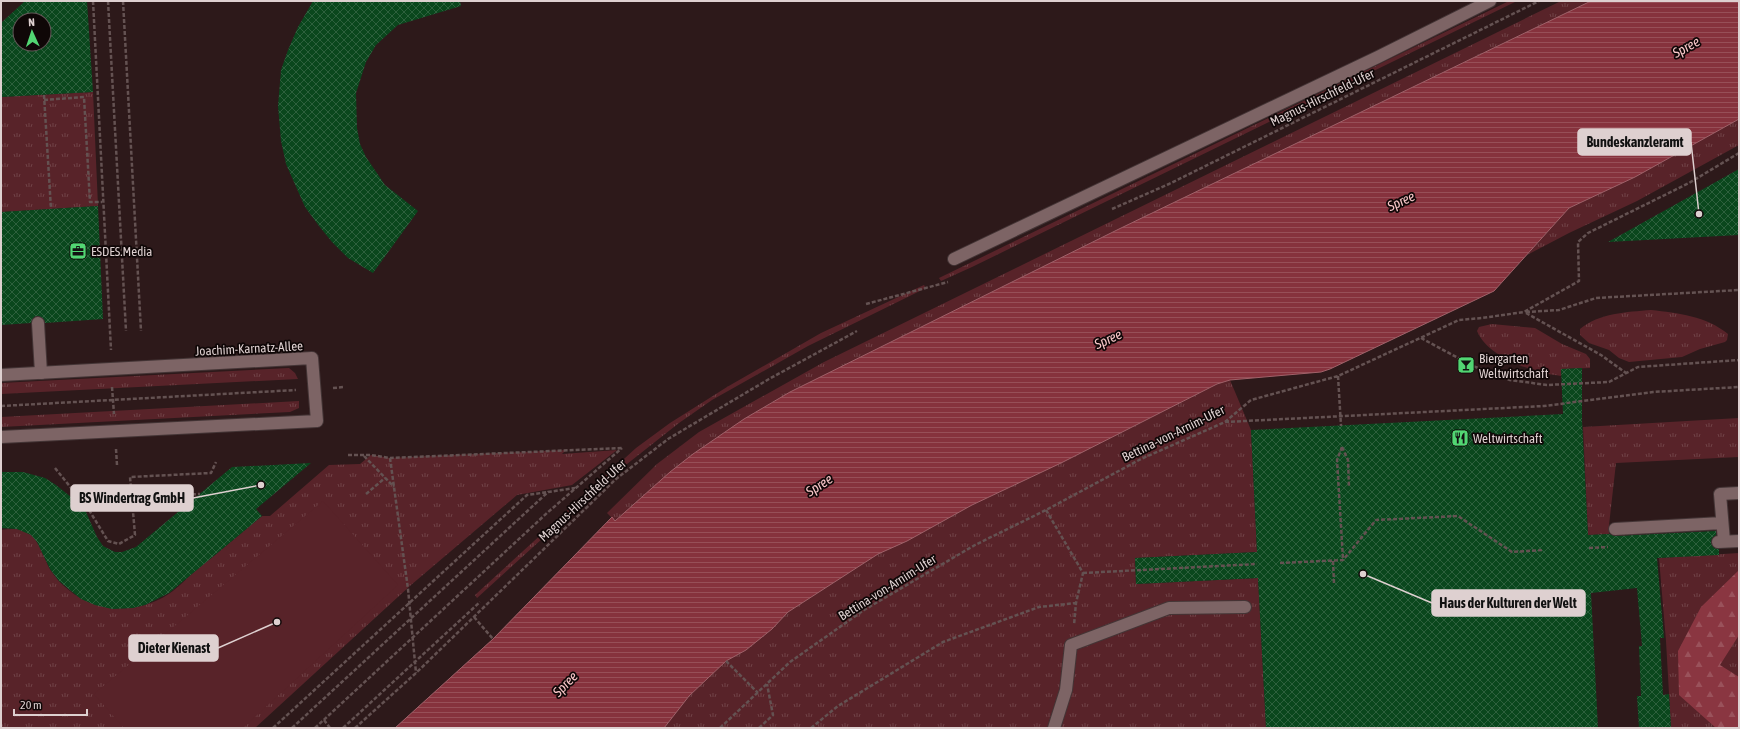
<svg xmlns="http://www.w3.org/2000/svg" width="1740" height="729" viewBox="0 0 1740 729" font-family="'Asap Condensed',sans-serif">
	<defs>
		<pattern id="grass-tufts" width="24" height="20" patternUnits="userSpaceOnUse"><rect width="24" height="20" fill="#582329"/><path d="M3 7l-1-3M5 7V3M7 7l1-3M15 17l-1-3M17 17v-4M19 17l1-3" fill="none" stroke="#704247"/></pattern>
		<pattern id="forest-firs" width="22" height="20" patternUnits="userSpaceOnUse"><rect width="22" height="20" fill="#8a3641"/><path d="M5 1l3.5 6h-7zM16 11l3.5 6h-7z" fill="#9a525b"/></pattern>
		<pattern id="water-rules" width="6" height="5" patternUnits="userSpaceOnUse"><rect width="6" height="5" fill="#86323d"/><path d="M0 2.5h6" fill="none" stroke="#974f58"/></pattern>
		<pattern id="building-cross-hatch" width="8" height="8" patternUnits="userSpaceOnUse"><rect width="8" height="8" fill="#0a471d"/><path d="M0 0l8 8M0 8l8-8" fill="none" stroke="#2d603d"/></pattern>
	</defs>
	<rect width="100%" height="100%" fill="#2d191a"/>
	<!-- grass -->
	<path fill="url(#grass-tufts)" d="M1509,1H1517L972,267L941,281L939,278Z
		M1561,1H1591L1119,229L790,392C725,428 669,471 615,521L607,513L657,464L699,432L824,362Z
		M93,92L98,206L1,212V97Z
		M1739,119V145L1637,201L1569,233L1527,255L1569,208L1635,177Z
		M924,285L926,288L808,346L712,400L679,423L608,479L477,598L475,595L636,448L670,423L727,387L821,333Z
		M1651,310C1678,313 1706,316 1728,334L1727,340L1725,342L1700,349L1682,357L1629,362L1619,358L1609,350L1589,343L1580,335V329C1599,313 1627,312 1651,310Z
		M1492,324L1535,328L1562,344L1586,354L1590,359V368L1561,369V376C1535,373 1488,358 1477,331L1479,327Z
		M289,368L295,373L298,379L1,394V383Z
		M1230,380L1251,430L1257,552L1135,558L1136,584L1258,578L1266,728H664L689,696L726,661L746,650L772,629L788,612L878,554L907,541L972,505L1061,463L1217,384Z
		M299,401V408L290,412L1,427V417Z
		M1739,418V457L1616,463L1609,525V534L1588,535L1583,427Z
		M566,450L562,454L617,450L572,485L517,495L411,585L255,728H1V530C12,528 24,528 32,536C42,546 44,560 51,571C75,606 119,618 158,600C172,594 183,582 194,572C217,554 239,535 262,516H270L329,465L360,464L371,455L390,458Z
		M1739,553V728H1671L1666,641L1659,558Z"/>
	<!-- forest -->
	<path fill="url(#forest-firs)" d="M1739,570V635L1720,665L1739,677V728H1716L1679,695L1678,651L1701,607Z"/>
	<!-- garden -->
	<path fill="#582329" d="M323,501L398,585L243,728H124L94,694Z"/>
	<!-- water -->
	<path fill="url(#water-rules)" stroke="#a06169" d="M1591,1H1739V119L1635,177L1569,208L1494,291L1330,369L1321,372L1230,380L1217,384L1061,463L972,505L907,541L878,554L788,612L772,629L746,650L726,661L689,696L664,728H395L493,639L612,517L615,521L670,472L693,454L744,419L790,392L1119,229Z"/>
	<!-- building -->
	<path fill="url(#building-cross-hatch)" fill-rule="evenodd" d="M25,1H87L93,92L1,97V23ZM20,20H44V44H20Z
		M313,1H460L461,6L398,25L376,45L366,62L356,93L357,128L360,144L366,157L385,185L418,211L373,273L348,258L332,242L319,226L305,207L286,164L281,141L278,106L281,70L288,50L298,27Z
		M1739,169V235L1608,242L1696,193Z
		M98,206L103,319L45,323L44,319L38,316L34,317L31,323L1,325V212Z
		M1582,368V420L1588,535L1609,534L1615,536L1716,531V535L1712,538L1711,543L1714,548L1719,549V555L1657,558L1664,638H1660L1663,695L1669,694L1671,728H1639L1637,696H1641L1639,646H1642L1637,588L1591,593L1598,728H1266L1258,578L1136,584L1135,558L1257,552L1251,430L1563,414L1561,369Z
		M311,463L256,509L262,516L169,593L145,605L133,608L112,609L95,605L81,599L59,581L50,569L37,542L31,535L17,529L1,528V472H23L45,478L56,485L76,501L86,512L97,537L103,546L115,552H122L136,547L232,467Z"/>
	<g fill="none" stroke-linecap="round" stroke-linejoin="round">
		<!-- lane casing -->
		<g stroke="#443536" stroke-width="14">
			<path id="lane" d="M954,259L1378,57L1490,1
				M38,323L41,373
				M1615,529L1722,523
				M1724,541L1720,494L1739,493
				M1718,542L1739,541
				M1054,728L1066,690L1071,645L1169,608L1245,607"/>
		</g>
		<!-- street casing -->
		<g stroke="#443536" stroke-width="14">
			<path id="street" d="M1,375L312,358L317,421L1,437"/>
		</g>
		<!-- path -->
		<path stroke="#645252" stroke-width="2.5" stroke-dasharray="4 2" stroke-linecap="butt" d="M93,1L111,350
			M108,1L126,331
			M123,1L141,331
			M44,95L51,209
			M44,100L84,97L90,202H102
			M1112,209L1169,184L1539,1
			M866,304L948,282
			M1526,312L1559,310L1596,298L1739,290
			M1526,313L1601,355L1626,373
			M1421,338L1473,366L1510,380L1547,385L1609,382L1638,367L1739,360
			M1338,376L1341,426
			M112,387L114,414
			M333,388L344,387
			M1,406L296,390
			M1225,422L1544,406L1653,392L1739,387
			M1342,447L1337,460L1343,559
			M1342,447L1348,460L1349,487
			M116,449L117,465
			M348,455H371L390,458L622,448
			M364,456L394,487
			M390,458L408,589L416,673
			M55,468L89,510L108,541L119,544L135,535L130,477L211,473L216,462
			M366,494L385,478
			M132,497L200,494
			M1046,510L1083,573L1076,603L1074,625
			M1589,548L1608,547
			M1333,561L1334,583
			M1280,563L1343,560L1376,520L1458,516L1512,552L1544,550
			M1083,573L1257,564
			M474,617L493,639
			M726,661L758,693
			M324,720L330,728
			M273,728L527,495L548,492
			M292,728L548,492L575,488
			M315,728L547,513L622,448
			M343,728L480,602
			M355,728L416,673L616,479L668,439L769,379L857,331
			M720,728L790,662L864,610L975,545L1046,510L1141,459L1225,422L1251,400L1338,376L1459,320L1482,318L1524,312L1579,281L1578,242L1588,233L1689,183L1739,153
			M759,728L773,715L767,684
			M811,728L838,706L943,642L1039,607L1076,603"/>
		<!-- lane -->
		<use href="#lane" stroke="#7d6465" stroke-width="12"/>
		<!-- street -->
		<use href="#street" stroke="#7d6465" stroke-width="12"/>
	</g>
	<!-- icons -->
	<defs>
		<g id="office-square" transform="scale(0.9)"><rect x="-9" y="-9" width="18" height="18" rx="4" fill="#52d673" stroke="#0f0707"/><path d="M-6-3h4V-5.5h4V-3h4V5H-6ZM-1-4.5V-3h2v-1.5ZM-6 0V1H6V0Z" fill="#111"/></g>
		<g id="bar-square" transform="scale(0.9)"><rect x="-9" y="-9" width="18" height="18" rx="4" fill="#52d673" stroke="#0f0707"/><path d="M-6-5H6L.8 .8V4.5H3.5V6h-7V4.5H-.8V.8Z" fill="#111"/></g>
		<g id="restaurant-square" transform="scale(0.9)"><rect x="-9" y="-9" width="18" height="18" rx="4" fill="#52d673" stroke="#0f0707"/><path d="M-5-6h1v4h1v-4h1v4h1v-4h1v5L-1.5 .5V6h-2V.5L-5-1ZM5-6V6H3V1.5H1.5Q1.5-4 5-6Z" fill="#111"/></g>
	</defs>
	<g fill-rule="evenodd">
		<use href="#office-square" x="78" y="251"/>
		<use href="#bar-square" x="1466" y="365"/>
		<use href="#restaurant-square" x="1460" y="438"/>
	</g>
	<g text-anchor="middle" stroke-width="3.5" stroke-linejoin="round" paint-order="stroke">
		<!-- street labels -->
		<g font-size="13" fill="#ded0d0" stroke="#0f0707">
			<text transform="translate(1322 97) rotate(-26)" y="5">Magnus-Hirschfeld-Ufer</text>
			<text transform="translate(249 348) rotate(-3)" y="5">Joachim-Karnatz-Allee</text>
			<text transform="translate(1173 433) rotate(-26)" y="5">Bettina-von-Arnim-Ufer</text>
			<text transform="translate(582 500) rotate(-43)" y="5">Magnus-Hirschfeld-Ufer</text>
			<text transform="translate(887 587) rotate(-32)" y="5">Bettina-von-Arnim-Ufer</text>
		</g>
		<!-- poi labels -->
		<g font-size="13" fill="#ded0d0" stroke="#0f0707" text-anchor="start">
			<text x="91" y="256">ESDES.Media</text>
			<text x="1479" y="363">Biergarten<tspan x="1479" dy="15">Weltwirtschaft</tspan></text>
			<text x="1473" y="443">Weltwirtschaft</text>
		</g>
		<!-- water labels -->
		<g font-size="14" font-style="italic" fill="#f9c7c9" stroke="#0f0707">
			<text transform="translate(1686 47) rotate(-29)" y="5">Spree</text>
			<text transform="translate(1401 201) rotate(-25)" y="5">Spree</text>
			<text transform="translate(1108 339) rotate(-25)" y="5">Spree</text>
			<text transform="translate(819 485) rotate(-33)" y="5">Spree</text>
			<text transform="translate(565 684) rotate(-46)" y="5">Spree</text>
		</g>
	</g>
	<!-- callouts -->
	<path fill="none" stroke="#ded0d0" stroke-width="1.5" d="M1699 214L1691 142M261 485L193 498M1363 574L1432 603M277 622L218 648"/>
	<g fill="#ded0d0" stroke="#0f0707" stroke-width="1.5">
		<circle cx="1699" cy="214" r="4"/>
		<circle cx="261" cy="485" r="4"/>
		<circle cx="1363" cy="574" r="4"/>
		<circle cx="277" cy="622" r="4"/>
	</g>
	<g fill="#ded0d0" stroke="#ded0d0" stroke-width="1.5">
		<rect x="1578" y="129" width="113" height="26" rx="4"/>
		<rect x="71" y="485" width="122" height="26" rx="4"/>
		<rect x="1432" y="590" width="153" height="26" rx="4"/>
		<rect x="129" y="635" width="89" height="26" rx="4"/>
	</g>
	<g font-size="14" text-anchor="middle" font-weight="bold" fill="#111">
		<text x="1635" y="147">Bundeskanzleramt</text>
		<text x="132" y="503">BS Windertrag GmbH</text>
		<text x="1508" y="608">Haus der Kulturen der Welt</text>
		<text x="174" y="653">Dieter Kienast</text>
	</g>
	<!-- border -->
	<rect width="1740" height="729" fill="none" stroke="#ded0d0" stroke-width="4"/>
	<!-- north arrow -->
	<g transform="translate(32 32) rotate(357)"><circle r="19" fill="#0f0707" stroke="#625757"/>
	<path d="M0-3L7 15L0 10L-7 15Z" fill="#52d673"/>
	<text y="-6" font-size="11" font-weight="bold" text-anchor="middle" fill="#ded0d0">N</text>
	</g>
	<!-- scale -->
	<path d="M14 709v6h73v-6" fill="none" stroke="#ded0d0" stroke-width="2"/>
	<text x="20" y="709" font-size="12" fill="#ded0d0" stroke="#0f0707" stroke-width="3" paint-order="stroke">20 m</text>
</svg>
